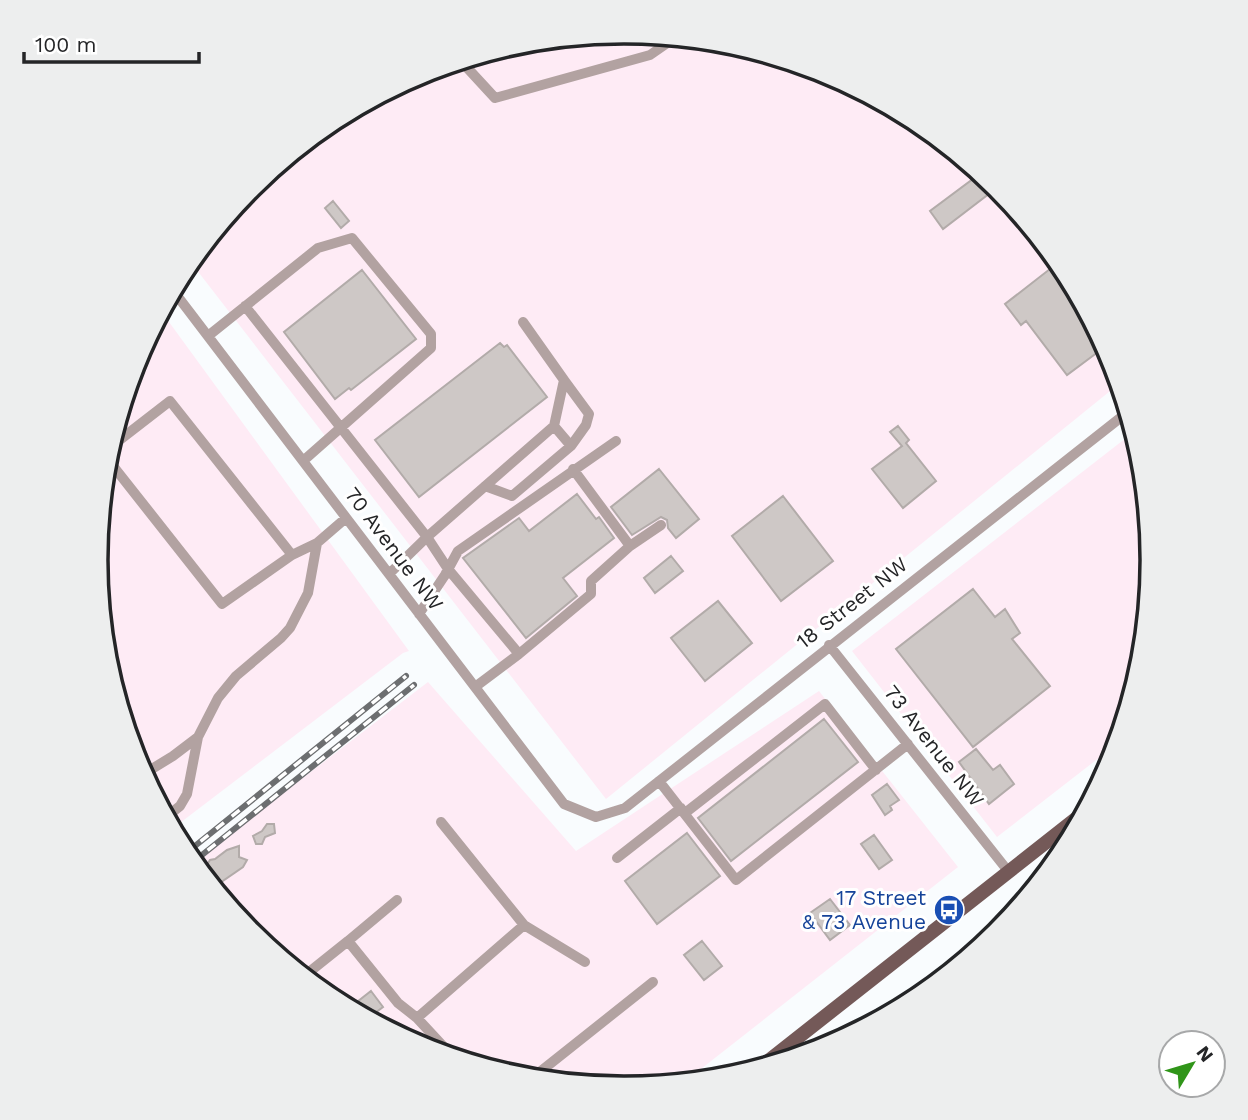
<svg xmlns="http://www.w3.org/2000/svg" width="1248" height="1120" viewBox="0 0 1248 1120" font-family="'Work Sans',sans-serif">
	<rect width="100%" height="100%" fill="#f9fcfe"/>
	<!-- industrial -->
	<path fill="#feebf5" d="M624,32L727,42L827,72L918,121L998,187L1064,267L1112,358L1120,383L606,799L196,269L191,259L251,186L331,120L422,72L521,42Z
		M161,311L409,651L403,653L172,829L136,762L106,663L96,560L106,456L136,357Z
		M1135,431L1142,457L1152,560L1142,663L1118,743L997,837L852,651Z
		M428,682L576,851L819,691L958,867L683,1083L624,1088L521,1078L421,1048L330,999L250,933L192,863Z
		M1016,912L997,934L917,1000L878,1021Z"/>
	<!-- building -->
	<path fill="#cec8c6" stroke="#b2aba9" stroke-width="2" d="M977,176L990,193L943,229L930,211Z
		M333,201L349,221L341,228L325,208Z
		M1058,259L1106,346L1067,375L1026,321L1021,325L1005,304L1050,269L1048,267Z
		M362,270L416,339L351,390L349,388L335,399L284,332Z
		M500,343L504,347L507,345L547,397L419,497L375,440Z
		M898,426L909,440L906,443L936,481L903,508L872,469L902,446L890,432Z
		M659,469L699,519L676,538L668,528L667,520L661,517L632,535L611,507Z
		M577,494L596,519L599,517L614,538L563,578L577,596L526,638L463,558L519,518L529,531Z
		M783,496L833,561L781,601L732,536Z
		M671,556L683,571L655,593L644,578Z
		M973,589L995,617L1005,609L1020,633L1012,639L1050,686L973,747L896,649Z
		M718,601L752,643L705,681L671,638Z
		M824,719L858,762L731,861L698,818Z
		M976,749L993,770L1000,765L1014,784L989,804L959,762Z
		M887,784L899,800L890,806L892,810L885,815L872,795Z
		M267,824H274L275,833L265,837L262,844H256L253,836L262,831Z
		M687,833L720,876L657,924L625,881Z
		M874,835L892,860L879,869L861,844Z
		M239,846V857L247,860L243,867L220,883L216,892L210,885L213,874H201L196,868L207,865L210,860L215,859L227,850Z
		M830,899L850,925L830,940L810,913Z
		M702,941L722,966L704,980L684,955Z
		M371,991L383,1007L367,1019L348,1009Z"/>
	<g fill="none" stroke-linecap="round" stroke-linejoin="round">
		<!-- minor -->
		<path stroke="#b2a2a1" stroke-width="10" d="M460,60L495,98L650,55L676,37
			M172,289L564,804L596,817L625,808L1129,411
			M245,306L427,537L389,574
			M208,336L318,248L352,238L431,334V348L303,461
			M554,426L571,446L586,425L589,414L564,380
			M108,449L170,401L292,555
			M106,457L222,604L292,555L317,543
			M485,486L512,496L571,446
			M630,546L661,525
			M419,614L445,575L458,551L616,441
			M829,645L1008,871
			M519,654L591,594V581L630,546L573,469
			M475,687L519,654L448,569L427,537L554,426L564,380L523,322
			M142,775L173,756L198,737
			M659,781L736,880L908,744
			M685,813L825,704L876,770
			M165,818L180,806L187,794L198,737L218,698L236,676L281,638L290,628L308,593L317,543L346,518
			M1061,831L1069,842
			M617,858L681,808
			M524,925L585,962
			M348,941L397,900
			M303,977L348,941L398,1003L417,1018L454,1058
			M417,1018L524,925L441,822
			M531,1079L653,982"/>
		<!-- major -->
		<path stroke="#745958" stroke-width="14" d="M758,1069L1087,810"/>
		<!-- rail casing -->
		<g stroke="#6c6e70" stroke-width="6">
			<path id="rail" d="M185,854L406,676
				M192,863L414,685"/>
		</g>
		<!-- rail -->
		<use href="#rail" stroke="#fff" stroke-width="3.5" stroke-dasharray="10" stroke-linecap="butt"/>
	</g>
	<!-- icons -->
	<defs>
		<g id="bus-disc" transform="scale(1.575)"><circle r="9.5" fill="#1a4fb4" stroke="#fff"/><path d="M-5-6H5V4H4V6H2V4H-2V6H-4V4H-5ZM-3.5-4V0h7V-4ZM-3.5 1.2v1.5H-2V1.2ZM2 1.2v1.5H3.5V1.2Z" fill="#fff"/></g>
	</defs>
	<g fill-rule="evenodd">
		<use href="#bus-disc" x="949" y="910"/>
	</g>
	<g text-anchor="middle" stroke-width="6" stroke-linejoin="round" paint-order="stroke">
		<!-- street labels -->
		<g font-size="21" fill="#242527" stroke="#fff">
			<text transform="translate(394 549) rotate(53)" y="7">70 Avenue NW</text>
			<text transform="translate(852 603) rotate(-38)" y="7">18 Street NW</text>
			<text transform="translate(934 746) rotate(52)" y="7">73 Avenue NW</text>
		</g>
		<!-- transit labels -->
		<g font-size="21" fill="#164399" stroke="#fff" text-anchor="end">
			<text x="926" y="905">17 Street<tspan x="926" dy="24">&amp; 73 Avenue</tspan></text>
		</g>
	</g>
	<!-- crop -->
	<path d="M0 0H1248V1120H0ZM108 560a516 516 0 1 1 1032 0a516 516 0 1 1-1032 0Z" fill="#edeeee" fill-rule="evenodd"/>
	<path fill="none" stroke="#242527" stroke-width="3.5" d="M108 560a516 516 0 1 1 1032 0a516 516 0 1 1-1032 0Z"/>
	<!-- north arrow -->
	<g transform="translate(1192 1064) rotate(52)"><circle r="33" fill="#ffffff" stroke="#a7a8a9" stroke-width="2"/>
	<path d="M0-5L12 26L0 18L-12 26Z" fill="#309519"/>
	<text y="-10" font-size="19" font-weight="bold" text-anchor="middle" fill="#242527">N</text>
	</g>
	<!-- scale -->
	<path d="M24 52v10h175v-10" fill="none" stroke="#242527" stroke-width="3.5"/>
	<text x="35" y="52" font-size="21" fill="#242527" stroke="#ffffff" stroke-width="5" paint-order="stroke">100 m</text>
</svg>
